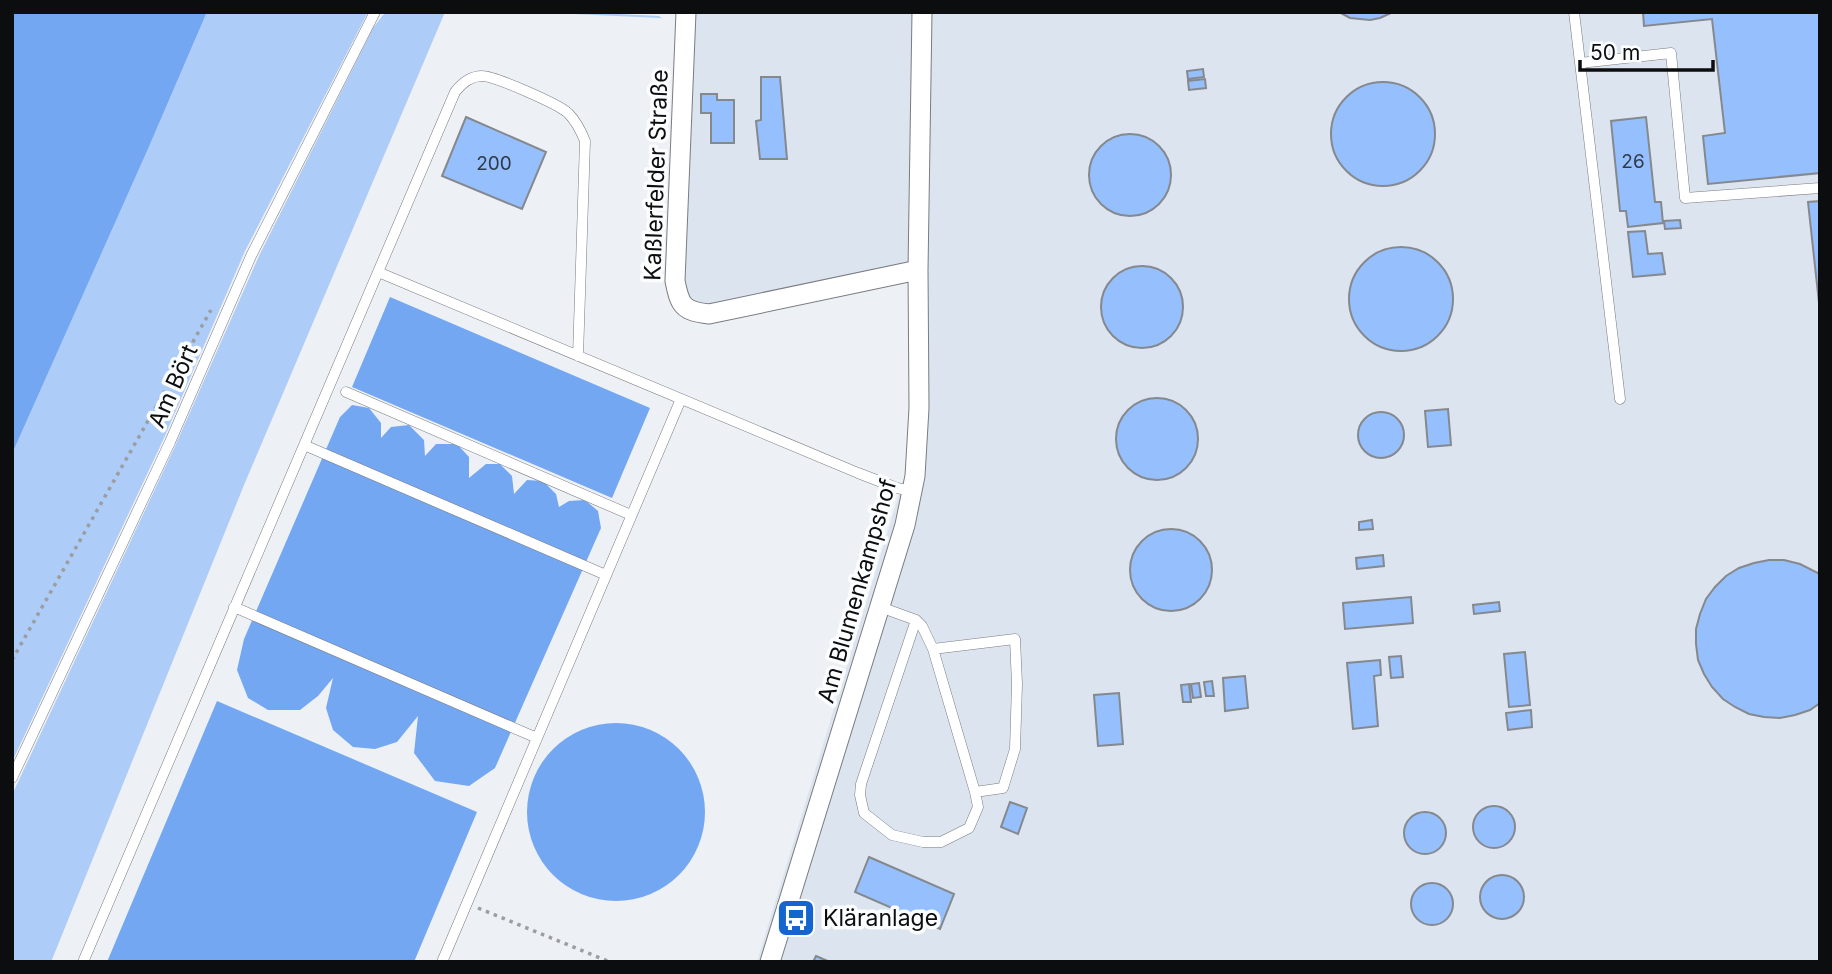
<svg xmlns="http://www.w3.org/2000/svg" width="1832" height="974" viewBox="0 0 1832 974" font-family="Inter,sans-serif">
	<rect width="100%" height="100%" fill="#edf0f5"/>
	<!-- built -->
	<path fill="#dce4ef" d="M689,12H1820V962H757L918,432V271L709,314L678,298Z"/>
	<!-- green -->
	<path fill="#aeccf8" d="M207,12H368L245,251L164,438L12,762V454L148,149Z
		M389,12H445L244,485L51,962H12V795L176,444L259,256L373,28L383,15Z
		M529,12H579L659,16L664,20L661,18Z"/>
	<!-- water -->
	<path fill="#74a7f2" d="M12,12H207L148,149L12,454Z
		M390,297L650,408L612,498L352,387Z
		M352,405L369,408L381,423V438L391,427L409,425L424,440L425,456L436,444H457L469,457V478L486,464H500L512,476L514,494L527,480L543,481L556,494L559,507L569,501L585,500L598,511L601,528L495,768L469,786L435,781L414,753L418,716L397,742L375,749L353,747L333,730L326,708L333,678L318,696L300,710H268L248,698L237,670L244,639L340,417Z
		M217,701L477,812L414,962H107Z
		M527 812a89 89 0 1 1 178 0a89 89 0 1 1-178 0Z"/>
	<!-- building -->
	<path fill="#96c0fd" stroke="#85888d" stroke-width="2" d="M1339,12H1393L1380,18L1370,20L1350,18Z
		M1643,12H1820V173L1708,184L1703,136L1725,133L1712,19L1644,26Z
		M1203,69L1204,77L1188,79L1187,71Z
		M761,77H780L787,159H760L756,121L761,120Z
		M1205,79L1206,88L1189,90L1188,81Z
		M1331 134a52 52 0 1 1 104 0a52 52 0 1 1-104 0Z
		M701,94H717V100H734V143H711V113H701Z
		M466,117L546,152L522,209L442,176Z
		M1646,117L1655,202H1661L1663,223L1628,227L1626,211H1620L1611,121Z
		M1089 175a41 41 0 1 1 82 0a41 41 0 1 1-82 0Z
		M1820,201V312L1808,202Z
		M1680,220L1681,228L1665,229L1664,221Z
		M1645,231L1648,254L1662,253L1665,274L1633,277L1628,232Z
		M1349 299a52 52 0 1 1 104 0a52 52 0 1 1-104 0Z
		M1101 307a41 41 0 1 1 82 0a41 41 0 1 1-82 0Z
		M1116 439a41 41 0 1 1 82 0a41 41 0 1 1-82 0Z
		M1448,409L1451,445L1428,447L1425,411Z
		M1358 435a23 23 0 1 1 46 0a23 23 0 1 1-46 0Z
		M1372,520L1373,529L1359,530V522Z
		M1130 570a41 41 0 1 1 82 0a41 41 0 1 1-82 0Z
		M1383,555L1384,566L1357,569L1356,558Z
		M1769,560H1784L1800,564L1820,574V703L1810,710L1795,715L1780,718L1764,717L1749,714L1735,707L1723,699L1712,687L1704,674L1698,660L1696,644V629L1700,614L1706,599L1715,587L1726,576L1739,568L1754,563Z
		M1411,597L1413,623L1345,629L1343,603Z
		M1499,602L1500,611L1474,614L1473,605Z
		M1525,652L1530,705L1509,707L1504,654Z
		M1401,656L1403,677L1391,678L1389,657Z
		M1380,660L1381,675L1374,676L1378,726L1353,729L1347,663Z
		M1245,676L1248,708L1225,711L1223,678Z
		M1212,681L1214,696H1206L1204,682Z
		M1199,683L1201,697L1193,698L1191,684Z
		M1189,684L1191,702H1183L1181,685Z
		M1119,693L1123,744L1098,746L1094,695Z
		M1531,710L1532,727L1508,730L1506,713Z
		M1010,802L1027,808L1018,834L1001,827Z
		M1473 827a21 21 0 1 1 42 0a21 21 0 1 1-42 0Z
		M1404 833a21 21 0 1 1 42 0a21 21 0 1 1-42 0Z
		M869,857L954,894L940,929L855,892Z
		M1480 897a22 22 0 1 1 44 0a22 22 0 1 1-44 0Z
		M1411 904a21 21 0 1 1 42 0a21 21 0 1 1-42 0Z
		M816,956L830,962H813Z"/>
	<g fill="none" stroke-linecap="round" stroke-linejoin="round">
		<!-- service casing -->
		<g stroke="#797c81" stroke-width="11">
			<path id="service" d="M1574,12L1620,399
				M1580,63L1671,53L1685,198L1820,188
				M378,272L858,473L897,488L912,491
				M346,392L631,515
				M304,445L606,575
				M234,607L537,738
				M880,607L916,620L922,626L933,649L1015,639L1017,684L1015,749L1003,788L975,792L933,649
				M916,620L861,784L860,795L864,813L892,835L923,842H941L969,828L978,807L975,792
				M12,778L170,442L251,256L375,12
				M83,962L455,92C462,83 470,76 482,76C495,76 558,104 568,113C576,121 581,131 585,141L578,356
				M442,962L681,399"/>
		</g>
		<!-- minor casing -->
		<g stroke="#797c81" stroke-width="21">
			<path id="minor" d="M686,12L675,281C680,306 683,311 709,314L918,270
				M770,962L905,525L915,476L919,408L918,270L922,12"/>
		</g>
		<!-- path -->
		<path stroke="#9b9da1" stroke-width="3.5" stroke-dasharray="3.5 5" stroke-linecap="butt" d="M12,660L211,310
			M478,908L610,962"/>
		<!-- service -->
		<use href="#service" stroke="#fff" stroke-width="10"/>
		<!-- minor -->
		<use href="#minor" stroke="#fff" stroke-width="19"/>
	</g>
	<!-- icons -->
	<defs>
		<g id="bus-square" transform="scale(2.0125)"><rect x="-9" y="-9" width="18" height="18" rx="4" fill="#1565cf" stroke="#fcfdfe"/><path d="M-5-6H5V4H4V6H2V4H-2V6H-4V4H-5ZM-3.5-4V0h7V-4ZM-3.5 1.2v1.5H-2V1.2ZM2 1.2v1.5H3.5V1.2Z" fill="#fff"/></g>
	</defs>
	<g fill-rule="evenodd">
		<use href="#bus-square" x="796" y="918"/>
	</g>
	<g text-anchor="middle" stroke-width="7" stroke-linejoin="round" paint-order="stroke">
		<!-- number labels -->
		<g font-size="19" fill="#2e3a4a">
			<text x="1633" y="168">26</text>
			<text x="494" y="170">200</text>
		</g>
		<!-- street labels -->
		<g font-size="23" fill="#0c0d0e" stroke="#fcfdfe">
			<text transform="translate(656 175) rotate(-88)" y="8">Kaßlerfelder Straße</text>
			<text transform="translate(173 386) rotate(-66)" y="8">Am Bört</text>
			<text transform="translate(857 591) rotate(-74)" y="8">Am Blumenkampshof</text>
		</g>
		<!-- poi labels -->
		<g font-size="23" fill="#0c0d0e" stroke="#fcfdfe" text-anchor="start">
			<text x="823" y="926">Kläranlage</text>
		</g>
	</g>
	<!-- border -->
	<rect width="1832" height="974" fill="none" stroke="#0c0d0e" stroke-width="28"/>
	<!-- scale -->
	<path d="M1580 60v10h133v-10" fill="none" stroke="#0c0d0e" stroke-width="3.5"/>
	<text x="1590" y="60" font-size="21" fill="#0c0d0e" stroke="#fcfdfe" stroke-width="5" paint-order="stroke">50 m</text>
</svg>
